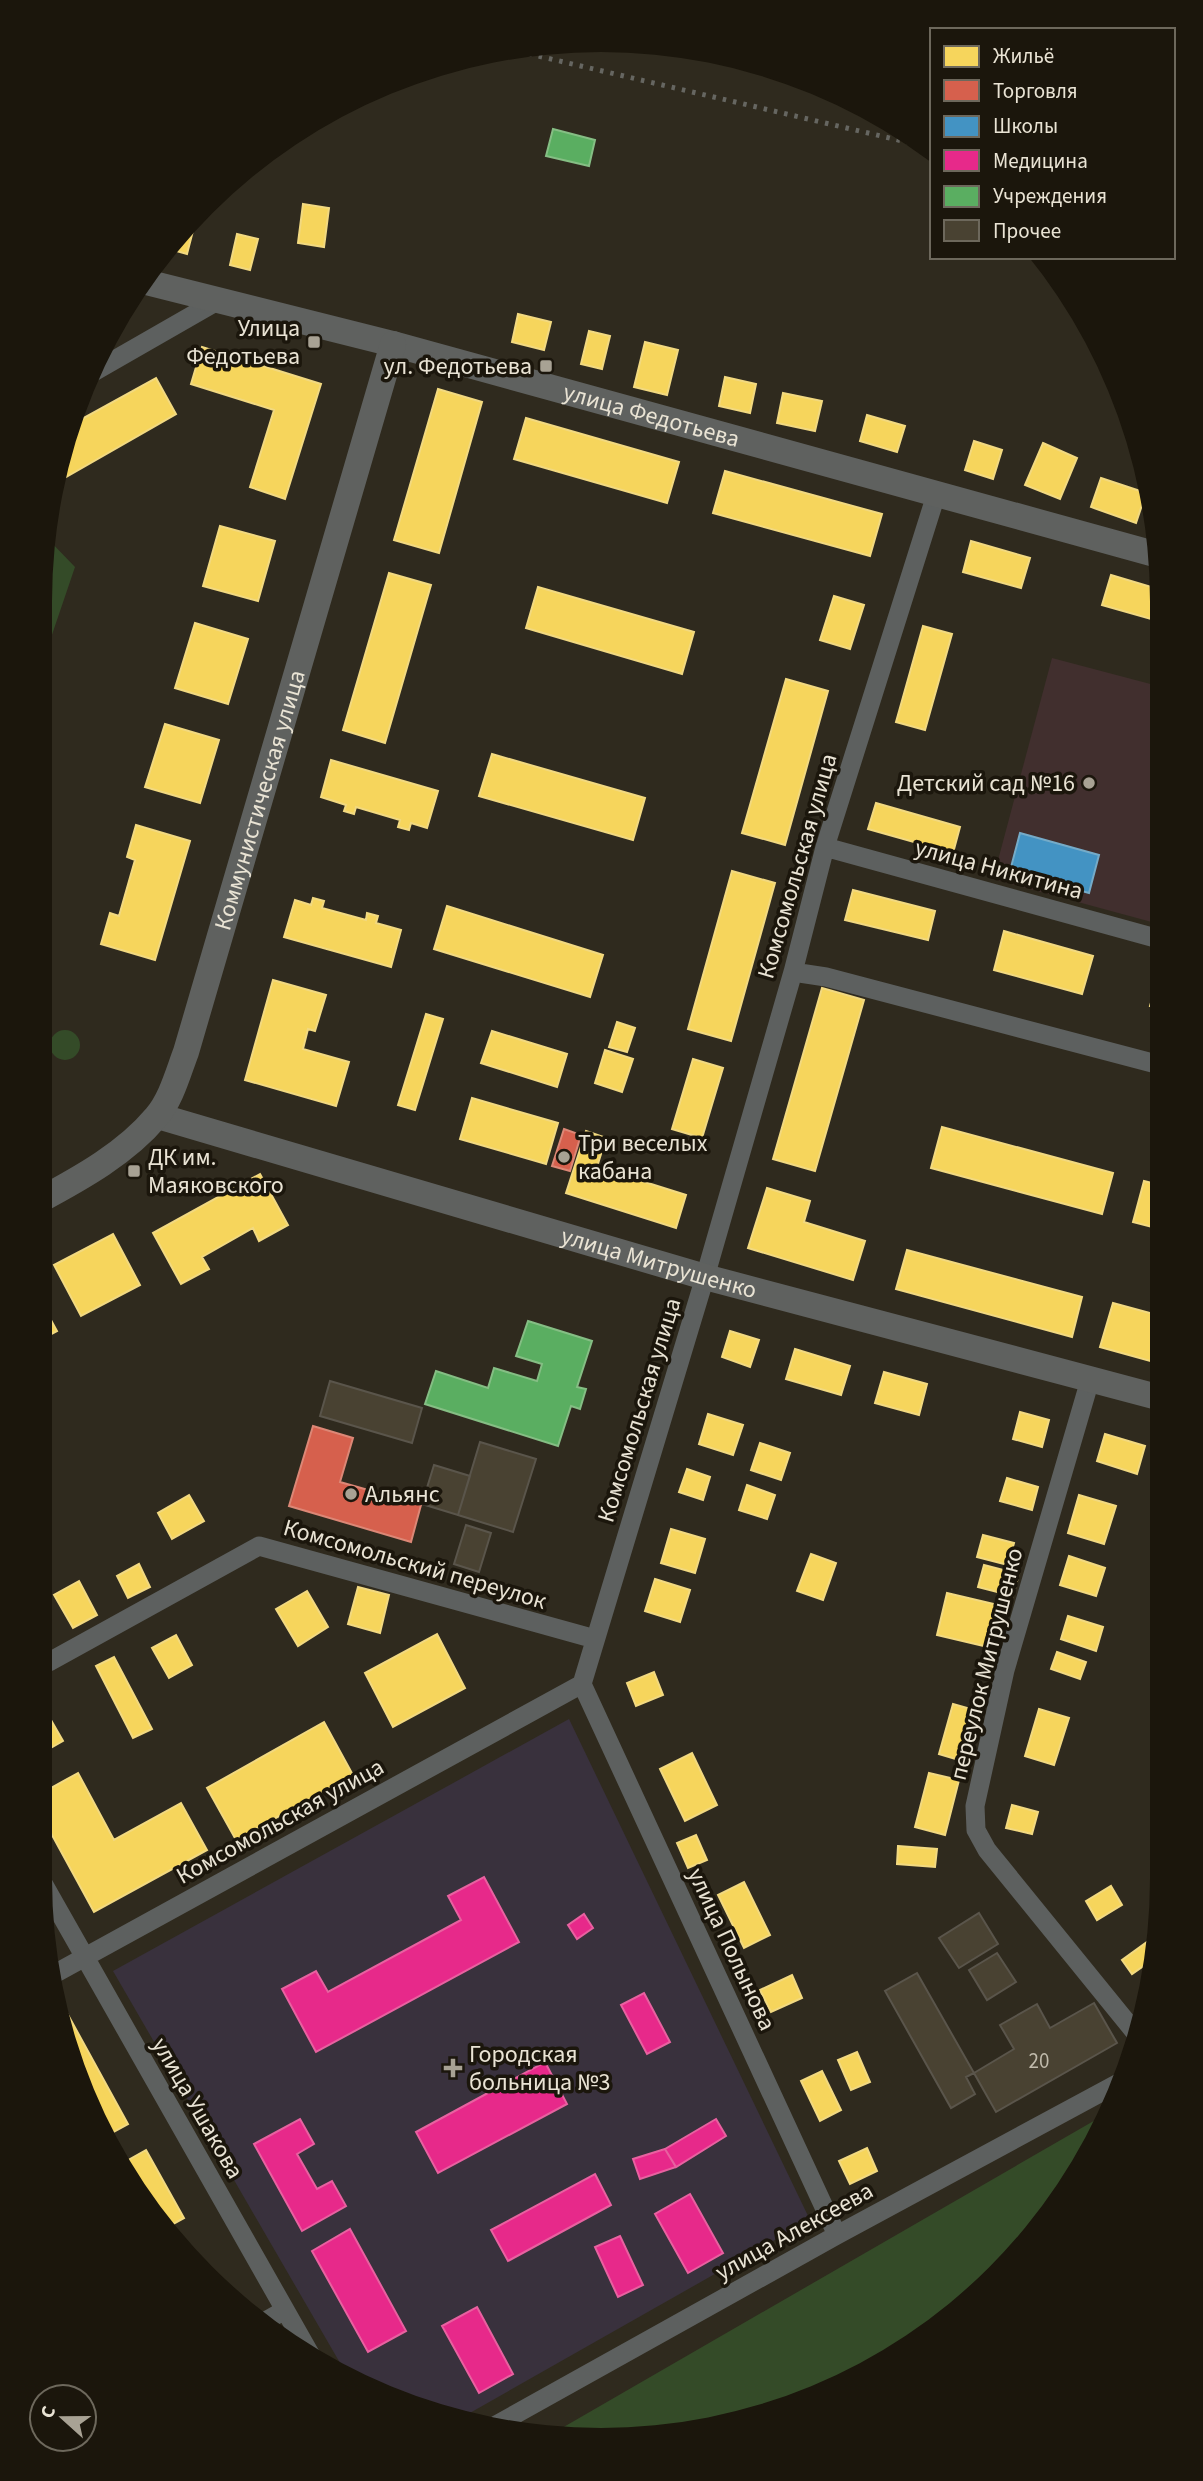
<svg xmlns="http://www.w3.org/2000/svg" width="1203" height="2481" viewBox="0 0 1203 2481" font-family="'Source Sans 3',sans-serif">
	<rect width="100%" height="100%" fill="#2f2a1e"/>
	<!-- education -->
	<path fill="#412f2e" d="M1052,658L1158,686L1159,924L993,879Z"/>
	<!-- medical -->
	<path fill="#39313d" d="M569,1719L810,2220L461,2418L347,2375L113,1971Z"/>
	<!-- green -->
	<path fill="#344b28" d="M47,538L75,567L40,670V601Z
		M50 1045a15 15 0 1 1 30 0a15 15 0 1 1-30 0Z
		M1111,2111L1068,2191L999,2276L850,2383L674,2436L555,2432Z"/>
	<!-- homes -->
	<path fill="#f6d55c" stroke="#f2d980" stroke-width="2" d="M303,204L329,208L324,247L298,243Z
		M191,222L195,223L187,254L169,249Z
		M237,234L258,239L250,270L230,265Z
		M518,314L551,322L544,350L512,342Z
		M589,331L610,336L602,369L581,364Z
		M645,342L678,350L667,395L634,387Z
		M202,347L321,384L285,499L250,487L274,410L191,384Z
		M725,377L756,384L750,413L719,406Z
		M156,378L176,414L54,484L71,425Z
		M438,389L482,402L439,553L394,540Z
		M783,393L822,401L815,431L777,423Z
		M867,415L905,426L897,452L860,441Z
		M526,418L679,462L667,503L514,459Z
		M974,441L1002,450L993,479L965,470Z
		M1043,443L1077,458L1060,499L1025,485Z
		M725,471L882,514L870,556L713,513Z
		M1101,478L1146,493L1136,523L1091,507Z
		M220,526L275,541L258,601L203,586Z
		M971,541L1030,558L1021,588L963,572Z
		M389,573L431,585L385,743L343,730Z
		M1111,575L1158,589V621L1102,605Z
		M538,587L694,632L682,674L526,628Z
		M834,596L864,605L850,649L820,640Z
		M195,623L248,639L228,704L175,688Z
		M923,626L952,634L925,730L896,722Z
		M786,679L828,691L785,845L742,833Z
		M165,724L219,740L200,803L145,787Z
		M492,754L645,798L633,840L479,796Z
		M331,760L438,791L427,828L411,823L409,830L398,827L400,820L356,807L354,814L344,811L346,805L321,797Z
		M876,803L960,827L953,853L868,829Z
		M136,825L190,841L155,960L101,944L110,913L119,916L135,860L127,857Z
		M732,871L775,883L731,1041L688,1029Z
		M853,890L935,911L928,940L845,920Z
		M313,898L324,901L322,908L366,920L367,913L378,916L376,923L401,930L391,967L284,937L295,900L311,905Z
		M447,906L603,955L590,997L434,949Z
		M1004,931L1093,956L1082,994L994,970Z
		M1159,975L1160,1009L1150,1006Z
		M273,980L326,995L315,1031L308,1029L303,1049L349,1062L336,1106L245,1080Z
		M822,988L864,1000L815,1171L773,1159Z
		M426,1014L443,1019L415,1110L398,1105Z
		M617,1022L635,1028L627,1052L609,1047Z
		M492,1031L567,1054L557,1087L481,1063Z
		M605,1050L633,1059L622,1092L595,1083Z
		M693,1059L723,1068L702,1138L672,1129Z
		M472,1098L558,1123L546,1164L460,1139Z
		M942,1127L1113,1173L1102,1214L931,1168Z
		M586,1131L606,1138L597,1167L686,1195L676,1228L566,1193Z
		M260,1174L288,1225L259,1241L253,1228L202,1257L209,1269L181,1284L153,1233Z
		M1144,1181L1160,1185V1229L1133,1222Z
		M767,1188L810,1201L804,1222L865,1241L853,1280L748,1248Z
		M113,1234L140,1285L81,1316L54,1265Z
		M907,1250L1082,1297L1072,1337L896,1289Z
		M40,1300L57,1331L40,1340Z
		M1113,1303L1161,1316V1364L1100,1347Z
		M730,1331L759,1340L750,1367L722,1357Z
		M795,1349L850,1366L841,1395L786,1379Z
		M884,1372L927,1384L919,1415L875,1403Z
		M1020,1412L1049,1420L1042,1447L1013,1439Z
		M708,1414L743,1425L733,1455L699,1444Z
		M1105,1434L1145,1446L1137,1474L1097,1461Z
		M760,1443L790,1453L781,1480L751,1470Z
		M687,1469L710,1477L703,1500L679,1492Z
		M1007,1478L1038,1487L1032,1510L1000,1501Z
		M747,1485L775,1495L767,1519L739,1510Z
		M189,1495L204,1521L172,1539L158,1513Z
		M1079,1495L1116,1506L1104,1544L1068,1533Z
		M671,1529L705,1539L695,1573L661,1563Z
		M983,1535L1014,1543L1008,1565L977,1557Z
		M811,1554L836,1563L823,1600L797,1591Z
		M1069,1556L1105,1568L1096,1596L1060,1585Z
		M139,1564L150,1587L128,1598L117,1576Z
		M984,1565L1019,1574L1013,1596L978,1587Z
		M655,1579L690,1590L680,1622L645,1611Z
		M79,1581L97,1615L73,1628L54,1595Z
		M358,1587L389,1595L380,1633L348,1624Z
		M307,1591L328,1627L298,1646L276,1609Z
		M947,1593L998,1605L988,1647L937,1635Z
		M1068,1616L1103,1627L1096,1651L1061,1639Z
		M437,1634L465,1688L393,1727L365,1673Z
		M176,1635L192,1665L169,1678L152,1648Z
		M1057,1652L1086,1662L1080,1679L1051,1669Z
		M114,1657L152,1729L133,1738L96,1666Z
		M654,1672L663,1695L636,1706L627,1683Z
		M40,1701L63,1741L40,1754Z
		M953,1704L974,1710L959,1760L939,1754Z
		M1039,1709L1069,1718L1054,1765L1025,1756Z
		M324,1722L353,1775L236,1840L207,1788Z
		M692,1753L717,1805L685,1821L660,1769Z
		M78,1773L114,1840L181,1803L207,1850L94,1912L40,1813V1794Z
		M929,1773L959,1780L945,1835L915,1827Z
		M1012,1805L1038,1812L1032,1834L1006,1828Z
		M696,1835L707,1860L688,1868L677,1843Z
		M898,1846L937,1849L935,1867L897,1864Z
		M744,1882L770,1935L744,1948L718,1895Z
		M1111,1886L1122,1905L1097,1920L1086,1901Z
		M1147,1942L1155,1953V1958L1132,1974L1122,1960Z
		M792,1975L802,1998L771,2012L760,1990Z
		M67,2013L128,2124L110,2134L70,2060L63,2015Z
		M857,2052L870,2082L851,2090L838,2060Z
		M822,2071L841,2110L820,2121L801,2081Z
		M867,2148L877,2171L850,2184L839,2161Z
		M146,2150L184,2218L164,2229L156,2221L125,2162Z"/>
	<!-- shops -->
	<path fill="#d6604d" stroke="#dc8776" stroke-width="2" d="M564,1129L581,1135L570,1171L552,1166Z
		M313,1426L353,1438L340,1482L421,1505L411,1542L289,1506Z"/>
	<!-- schools -->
	<path fill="#4393c3" stroke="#75abc8" stroke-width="2" d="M1020,833L1099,855L1089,893L1010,871Z"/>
	<!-- health -->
	<path fill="#e7298a" stroke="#e861a0" stroke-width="2" d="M484,1877L519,1942L316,2052L282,1989L316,1971L328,1992L461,1920L448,1896Z
		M584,1914L593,1928L577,1939L568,1925Z
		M644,1993L670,2042L647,2054L621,2005Z
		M545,2062L567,2104L438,2173L416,2132Z
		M300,2119L314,2144L297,2154L317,2189L332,2181L346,2206L302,2231L254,2144Z
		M716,2119L726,2136L676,2167L665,2149Z
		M665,2149L676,2167L640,2179L633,2159Z
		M595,2174L611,2205L508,2261L491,2230Z
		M690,2194L723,2253L688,2273L655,2214Z
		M350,2229L406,2331L368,2352L312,2251Z
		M620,2236L643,2285L618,2297L595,2247Z
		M477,2307L513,2374L479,2393L442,2326Z"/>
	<!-- public -->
	<path fill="#5aae61" stroke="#85be84" stroke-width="2" d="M553,129L595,140L589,166L546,156Z
		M528,1321L592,1341L577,1387L586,1389L580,1409L571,1406L558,1446L425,1404L436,1371L488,1388L494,1368L537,1381L542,1364L516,1356Z"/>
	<!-- building -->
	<path fill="#494232" stroke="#5a554b" stroke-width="2" d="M330,1381L422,1408L412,1443L320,1416Z
		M480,1442L536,1459L513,1532L458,1515Z
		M434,1465L470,1476L458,1515L422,1504Z
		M466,1525L491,1533L479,1572L454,1564Z
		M979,1913L998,1944L959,1968L939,1938Z
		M997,1953L1016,1982L987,2000L969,1970Z
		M917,1973L974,2073L966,2077L975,2094L951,2108L885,1991Z
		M1094,2003L1117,2043L996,2112L974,2073L1014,2049L1000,2025L1037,2004L1050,2028Z"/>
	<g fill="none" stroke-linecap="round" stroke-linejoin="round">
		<!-- street -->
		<path stroke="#5d605f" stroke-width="19" d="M90,374L219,300
			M825,847L1159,939
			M793,972L826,977L1160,1065
			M1090,1380L1005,1670L975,1806L976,1830L987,1850L1138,2036
			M40,1664L49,1662L259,1546L595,1639
			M582,1684L837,2235
			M40,1878L314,2361
			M56,1973L582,1684L705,1277L793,972L825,847L936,495
			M262,2323L285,2310
			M489,2429L837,2235L1124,2080"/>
		<!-- secondary -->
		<g stroke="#5f615f" stroke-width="26">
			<path id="s1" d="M142,281L393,344L1158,555"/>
			<path id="s2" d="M158,1116L705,1277L1161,1398"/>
			<path id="s3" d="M40,1200C81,1178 126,1153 156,1117C171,1100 178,1073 186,1052L393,344"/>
		</g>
		<!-- rail -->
		<path stroke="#666661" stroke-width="5" stroke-dasharray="3.5 7" stroke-linecap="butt" d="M508,49L928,147"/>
	</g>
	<!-- markers -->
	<g fill="#a8a294" stroke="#1b160c" stroke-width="2.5">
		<rect x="307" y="335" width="14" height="14" rx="3.5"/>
		<rect x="539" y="359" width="14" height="14" rx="3.5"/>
		<circle cx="1089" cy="783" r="7"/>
		<circle cx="564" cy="1157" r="7"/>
		<rect x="127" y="1164" width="14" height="14" rx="3.5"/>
		<circle cx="351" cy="1494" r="7"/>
		<path d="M449.5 2057.5h7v7h7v7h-7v7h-7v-7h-7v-7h7z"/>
	</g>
	<g text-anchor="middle" stroke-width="7" stroke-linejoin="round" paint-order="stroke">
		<!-- number labels -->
		<g font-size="21" fill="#c1bbac">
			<text x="1039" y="2068">20</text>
		</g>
		<!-- poi labels -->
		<g font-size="24" fill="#e9e3d4" stroke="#1b160c" text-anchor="start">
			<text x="300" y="336" text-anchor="end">Улица<tspan x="300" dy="28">Федотьева</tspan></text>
			<text x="532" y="374" text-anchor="end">ул. Федотьева</text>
			<text x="1075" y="791" text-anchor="end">Детский сад №16</text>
			<text x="578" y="1151">Три веселых<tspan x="578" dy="28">кабана</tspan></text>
			<text x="148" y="1165">ДК им.<tspan x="148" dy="28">Маяковского</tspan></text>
			<text x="365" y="1502">Альянс</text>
			<text x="469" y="2062">Городская<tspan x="469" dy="28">больница №3</tspan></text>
		</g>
		<!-- street labels -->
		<g font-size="24" fill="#e9e3d4" stroke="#1b160c">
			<text dy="8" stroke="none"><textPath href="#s1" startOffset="527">улица Федотьева</textPath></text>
			<text dy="8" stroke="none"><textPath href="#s3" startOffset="478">Коммунистическая улица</textPath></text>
			<text transform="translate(797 866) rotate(-74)" y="8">Комсомольская улица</text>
			<text transform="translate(999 869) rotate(15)" y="8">улица Никитина</text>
			<text dy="8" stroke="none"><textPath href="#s2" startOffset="522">улица Митрушенко</textPath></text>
			<text transform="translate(639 1410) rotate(-73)" y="8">Комсомольская улица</text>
			<text transform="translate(415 1564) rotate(16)" y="8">Комсомольский переулок</text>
			<text transform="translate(986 1664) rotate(-76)" y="8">переулок Митрушенко</text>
			<text transform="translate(280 1821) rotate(-29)" y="8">Комсомольская улица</text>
			<text transform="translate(732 1949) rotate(65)" y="8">улица Полынова</text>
			<text transform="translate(198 2108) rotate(60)" y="8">улица Ушакова</text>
			<text transform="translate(794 2231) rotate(-29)" y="8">улица Алексеева</text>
		</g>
	</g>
	<!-- crop -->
	<path d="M0 0H1203V2481H0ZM601 52H601A549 549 0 0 1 1150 601V1879A549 549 0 0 1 601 2428H601A549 549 0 0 1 52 1879V601A549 549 0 0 1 601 52Z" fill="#1b160c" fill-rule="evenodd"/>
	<!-- legend -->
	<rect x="930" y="28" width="245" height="231" fill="#1b160c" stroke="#6d685c" stroke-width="2"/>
	<rect x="944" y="46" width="35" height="21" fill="#f6d55c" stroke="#6d685c" stroke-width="2"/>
	<text x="993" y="63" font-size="21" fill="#e9e3d4">Жильё</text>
	<rect x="944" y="80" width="35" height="21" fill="#d6604d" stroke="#6d685c" stroke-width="2"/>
	<text x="993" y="98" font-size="21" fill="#e9e3d4">Торговля</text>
	<rect x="944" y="116" width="35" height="21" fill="#4393c3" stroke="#6d685c" stroke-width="2"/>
	<text x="993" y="133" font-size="21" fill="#e9e3d4">Школы</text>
	<rect x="944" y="150" width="35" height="21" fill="#e7298a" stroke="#6d685c" stroke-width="2"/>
	<text x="993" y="168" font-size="21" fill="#e9e3d4">Медицина</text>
	<rect x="944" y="186" width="35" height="21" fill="#5aae61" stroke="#6d685c" stroke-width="2"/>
	<text x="993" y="203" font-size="21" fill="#e9e3d4">Учреждения</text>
	<rect x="944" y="220" width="35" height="21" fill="#494232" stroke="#6d685c" stroke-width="2"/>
	<text x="993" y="238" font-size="21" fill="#e9e3d4">Прочее</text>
	<!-- north arrow -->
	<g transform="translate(63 2418) rotate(291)"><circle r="33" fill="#1b160c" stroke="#6d685c" stroke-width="2"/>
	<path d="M0-5L12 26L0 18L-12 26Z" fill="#a8a294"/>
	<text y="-10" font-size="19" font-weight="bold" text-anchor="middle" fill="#e9e3d4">С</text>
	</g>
</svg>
